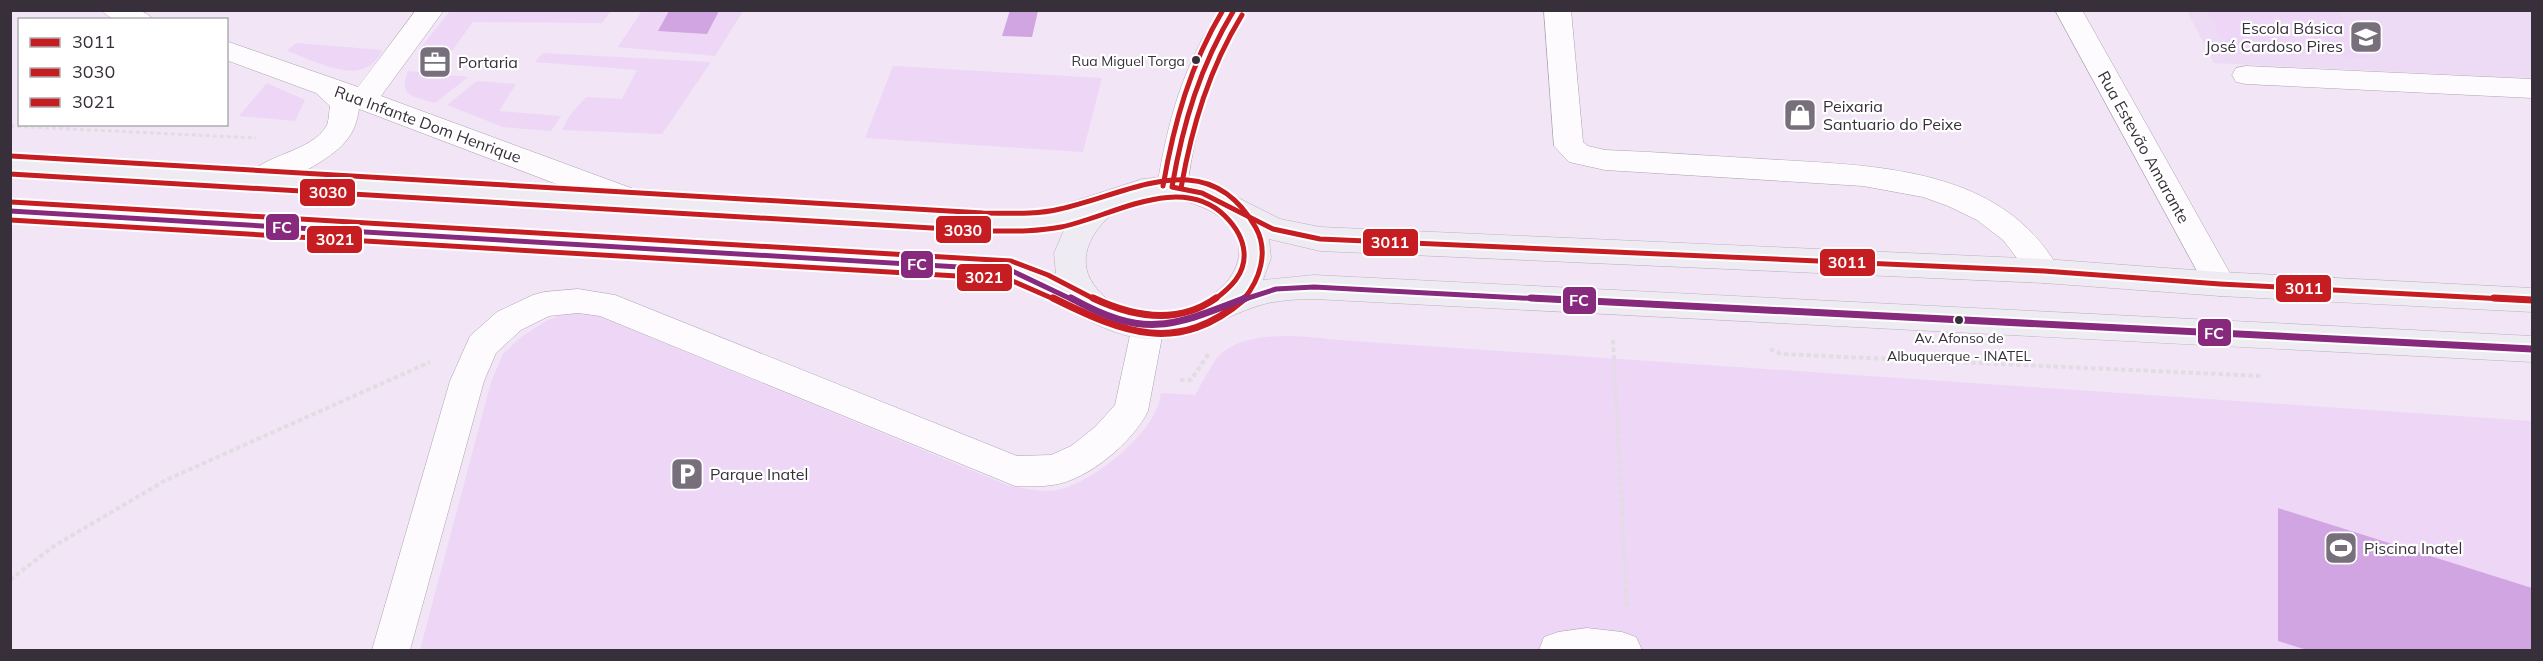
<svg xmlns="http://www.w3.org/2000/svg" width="2543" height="661" viewBox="0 0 2543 661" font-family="Mulish,sans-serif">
	<rect width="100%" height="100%" fill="#f1e5f6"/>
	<!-- built -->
	<path fill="#eddaf5" d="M2187,11H2532V78L2214,63Z"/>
	<!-- green -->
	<path fill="#eed6f7" d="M450,11V10L611,11L602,23L473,22L451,52L419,50Z
		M642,11H743L715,56L618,47Z
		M2206,11H2338L2368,58L2230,52Z
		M296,43L382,50C365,90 316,61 287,51Z
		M543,53L711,62L662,134L562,130L570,115L586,97L622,99L637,70L535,62Z
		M893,66L1102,78L1083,152L865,138Z
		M408,71L468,77L435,103C415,96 397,97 408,71Z
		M477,81L516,84L499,111L561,116L551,131L503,127L447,105Z
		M267,83L305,100L295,121L239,116Z
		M589,312L1007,485C1022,488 1041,493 1057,490C1090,484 1143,441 1156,410C1159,405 1160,398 1161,393L1195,395C1202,383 1209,369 1217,358C1243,328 1304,336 1338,340L2532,421V650H420L491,382L503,354L521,337L546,321L567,313Z"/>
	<!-- water -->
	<path fill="#d1a5e2" d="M1010,10L1038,11L1032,37L1002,36Z
		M669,11V10L719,11L707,34L658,31Z
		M2278,508L2532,588V650H2307L2278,641Z"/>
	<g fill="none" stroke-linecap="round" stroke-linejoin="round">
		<!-- minor casing -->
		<g stroke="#aca3b0" stroke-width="1">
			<path id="minor" d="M102,10C117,10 144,5 153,20C138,20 111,25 102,10Z
				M416,10H444L381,96L639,191L643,199L639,207L628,210L617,207L359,109C357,122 354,132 345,142C333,158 284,184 265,188C260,189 256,187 251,186L247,178C261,154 312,153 327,125C329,120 329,112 330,106L316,93L226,60V41L358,87Z
				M1220,10H1247C1210,68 1197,120 1187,187L1183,195L1172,198L1161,195L1157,187C1168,121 1182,67 1220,10Z
				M1544,10H1571L1583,142L1588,146L1605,150C1658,152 1711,156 1764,159C1871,166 2001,164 2060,271L2055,279L2044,283L2033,279L2003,240L1977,220L1948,206L1923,197L1863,186L1605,170L1569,162L1554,146Z
				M2055,10H2082L2236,284L2231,293L2220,296L2209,293Z
				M2246,66L2532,79V98L2246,84L2236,82L2232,75L2236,68Z
				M578,289L615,295L1017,456L1051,455L1071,446L1095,427L1115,405L1132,326L1136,317L1148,313L1160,317L1164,326L1148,411C1133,442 1088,480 1053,485C1041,487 1027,486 1015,486L600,316L578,313L549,316L521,330L496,353L484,381L410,650H372L450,381L470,336L497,312L533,295L544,292Z
				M1587,628L1622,632L1636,637L1642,650H1539L1544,637L1558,632Z"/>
		</g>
		<!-- major casing -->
		<g stroke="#bbb0bf" stroke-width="1">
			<path id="major" d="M10,155L983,211L1051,209L1142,179L1172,176L1213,185L1280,219L1320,227L2044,259L2220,272L2532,288V312L2220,296L2044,283L1320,251L1269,239L1271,258L1263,280L1314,275L2532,336V362L1314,299C1299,299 1283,300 1268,303C1228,313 1193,340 1150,339C1097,337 1058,296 1010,282L10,222V200L1010,258L1056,274L1054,253L1065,228L1051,231L983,233L10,176ZM1172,198C1310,226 1208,346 1115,305C1107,301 1104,295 1098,290C1073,263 1090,231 1115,212C1131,201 1153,200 1172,198Z"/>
		</g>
		<!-- path-far1 -->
		<path stroke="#e1dde2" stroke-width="3" stroke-dasharray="4 3" stroke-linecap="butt" d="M10,126L256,138"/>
		<!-- path -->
		<path stroke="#e1dde2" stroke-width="4" stroke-dasharray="4.5 3" stroke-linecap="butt" d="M1613,340L1627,608
			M1770,349L1781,354L2262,376
			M1180,380H1191L1209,353
			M10,580L54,546L166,480L430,362"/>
		<!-- minor -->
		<use href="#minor" fill="#fdfbfe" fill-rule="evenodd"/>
		<!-- major -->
		<use href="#major" fill="#efebf2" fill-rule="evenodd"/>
		<!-- bus-1-far1 casing -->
		<g stroke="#fff" stroke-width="9">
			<path id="bus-1-far1" d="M1172,187L1202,193L1273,229L1320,239L2044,271L2220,284L2523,300
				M1172,187C1183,123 1200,66 1234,10"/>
		</g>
		<!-- bus-1 casing -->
		<g stroke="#fff" stroke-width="11">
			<path id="bus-1" d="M2494,298L2532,300"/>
		</g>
		<!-- bus-2-far1 casing -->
		<g stroke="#fff" stroke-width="9">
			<path id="bus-2-far1" d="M10,174L983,231C1009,231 1035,232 1061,227C1111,217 1180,172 1225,216C1235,226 1243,239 1244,252C1246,274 1230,288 1214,300
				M1181,188C1192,126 1209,69 1242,15
				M11,202L1011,261L1048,275L1096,300"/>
		</g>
		<!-- bus-2 casing -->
		<g stroke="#fff" stroke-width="11">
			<path id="bus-2" d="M1093,298C1133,317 1178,325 1216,298"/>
		</g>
		<!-- bus-3-far1 casing -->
		<g stroke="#fff" stroke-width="9">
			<path id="bus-3-far1" d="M11,156L983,213C1009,213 1035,215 1060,209C1130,194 1208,142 1256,228C1269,252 1260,280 1243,300
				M1163,186C1174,123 1190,65 1223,10
				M10,220L1008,279L1056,300"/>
		</g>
		<!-- bus-3 casing -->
		<g stroke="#fff" stroke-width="11">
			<path id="bus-3" d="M1053,298C1124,333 1178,356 1245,298"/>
		</g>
		<!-- bus-4-far1 casing -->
		<g stroke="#fff" stroke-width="9">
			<path id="bus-4-far1" d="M10,211L1010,270L1073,300
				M1242,300L1276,289L1314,287L1560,300"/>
		</g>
		<!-- bus-4 casing -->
		<g stroke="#fff" stroke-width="11">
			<path id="bus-4" d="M1071,298C1145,339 1171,327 1246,298
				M1531,298L2532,349"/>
		</g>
		<!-- bus-1-far1 -->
		<use href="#bus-1-far1" stroke="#c61d23" stroke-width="5"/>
		<!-- bus-1 -->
		<use href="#bus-1" stroke="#c61d23" stroke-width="7"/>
		<!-- bus-2-far1 -->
		<use href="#bus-2-far1" stroke="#c61d23" stroke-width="5"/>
		<!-- bus-2 -->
		<use href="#bus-2" stroke="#c61d23" stroke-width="7"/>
		<!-- bus-3-far1 -->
		<use href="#bus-3-far1" stroke="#c61d23" stroke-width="5"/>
		<!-- bus-3 -->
		<use href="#bus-3" stroke="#c61d23" stroke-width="7"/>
		<!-- bus-4-far1 -->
		<use href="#bus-4-far1" stroke="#872a7e" stroke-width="5"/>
		<!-- bus-4 -->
		<use href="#bus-4" stroke="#872a7e" stroke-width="7"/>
	</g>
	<!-- icons -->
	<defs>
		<g id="school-square" transform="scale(1.725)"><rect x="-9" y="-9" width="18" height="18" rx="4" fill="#786f7c" stroke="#fff"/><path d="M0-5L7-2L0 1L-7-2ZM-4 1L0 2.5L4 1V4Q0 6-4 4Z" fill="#fff"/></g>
		<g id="office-square" transform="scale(1.725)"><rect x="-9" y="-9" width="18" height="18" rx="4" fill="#786f7c" stroke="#fff"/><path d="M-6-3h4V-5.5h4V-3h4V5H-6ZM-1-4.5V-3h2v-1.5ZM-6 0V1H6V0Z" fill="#fff"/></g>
		<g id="shop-square" transform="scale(1.725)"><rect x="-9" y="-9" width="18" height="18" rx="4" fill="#786f7c" stroke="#fff"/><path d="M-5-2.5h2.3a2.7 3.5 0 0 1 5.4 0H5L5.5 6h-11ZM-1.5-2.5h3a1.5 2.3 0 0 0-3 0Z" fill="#fff"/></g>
		<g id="parking-square" transform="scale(1.725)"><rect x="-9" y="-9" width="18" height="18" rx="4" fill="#786f7c" stroke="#fff"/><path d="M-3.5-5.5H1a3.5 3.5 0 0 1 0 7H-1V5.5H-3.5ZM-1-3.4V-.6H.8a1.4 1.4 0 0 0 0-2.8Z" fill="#fff"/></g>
		<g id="stadium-square" transform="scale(1.725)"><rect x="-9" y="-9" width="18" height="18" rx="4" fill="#786f7c" stroke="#fff"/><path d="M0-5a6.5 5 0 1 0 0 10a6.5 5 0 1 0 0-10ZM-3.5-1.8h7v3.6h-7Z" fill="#fff"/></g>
	</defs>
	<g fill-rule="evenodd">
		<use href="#school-square" x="2366" y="37"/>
		<use href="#office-square" x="435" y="62"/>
		<use href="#shop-square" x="1800" y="115"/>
		<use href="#parking-square" x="687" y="474"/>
		<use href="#stadium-square" x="2341" y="548"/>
	</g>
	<!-- markers -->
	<g fill="#372f3a" stroke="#fff" stroke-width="2">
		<circle cx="1196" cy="60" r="5"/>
		<circle cx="1959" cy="320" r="5"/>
	</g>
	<g text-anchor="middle" stroke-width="4.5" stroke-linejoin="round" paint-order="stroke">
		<!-- bus labels -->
		<g font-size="14" fill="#372f3a" stroke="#fff" text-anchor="end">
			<text x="1185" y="66">Rua Miguel Torga</text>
			<text x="1959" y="343" text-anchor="middle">Av. Afonso de<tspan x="1959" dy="18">Albuquerque - INATEL</tspan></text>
		</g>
		<!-- poi labels -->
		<g font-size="16" fill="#372f3a" stroke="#fff" text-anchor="start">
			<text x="2343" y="34" text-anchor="end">Escola Básica<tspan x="2343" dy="18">José Cardoso Pires</tspan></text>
			<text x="458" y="68">Portaria</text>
			<text x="1823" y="112">Peixaria<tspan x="1823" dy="18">Santuario do Peixe</tspan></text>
			<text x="710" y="480">Parque Inatel</text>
			<text x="2364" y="554">Piscina Inatel</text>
		</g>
		<!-- street labels -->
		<g font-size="16" fill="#372f3a" stroke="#fff">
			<text transform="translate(428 124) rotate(20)" y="6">Rua Infante Dom Henrique</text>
			<text transform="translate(2144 147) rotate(61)" y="6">Rua Estevão Amarante</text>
		</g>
	</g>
	<g stroke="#fff" stroke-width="2">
		<rect x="299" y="178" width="57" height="29" rx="6" fill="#c61d23"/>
		<rect x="265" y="213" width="35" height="28" rx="6" fill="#872a7e"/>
		<rect x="935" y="215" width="57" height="29" rx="6" fill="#c61d23"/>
		<rect x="306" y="225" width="57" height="29" rx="6" fill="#c61d23"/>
		<rect x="1362" y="228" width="57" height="29" rx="6" fill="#c61d23"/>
		<rect x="1819" y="248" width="57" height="29" rx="6" fill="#c61d23"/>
		<rect x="900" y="250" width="34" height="29" rx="6" fill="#872a7e"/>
		<rect x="956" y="263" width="57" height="29" rx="6" fill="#c61d23"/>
		<rect x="2275" y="274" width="57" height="29" rx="6" fill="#c61d23"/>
		<rect x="1562" y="286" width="35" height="29" rx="6" fill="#872a7e"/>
		<rect x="2197" y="318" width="35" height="29" rx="6" fill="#872a7e"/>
	</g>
	<g font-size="16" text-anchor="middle" font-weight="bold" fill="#fff">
		<text x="328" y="198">3030</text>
		<text x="282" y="233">FC</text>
		<text x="963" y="236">3030</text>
		<text x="335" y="245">3021</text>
		<text x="1390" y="248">3011</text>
		<text x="1847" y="268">3011</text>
		<text x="917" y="270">FC</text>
		<text x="984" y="283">3021</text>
		<text x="2304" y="294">3011</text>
		<text x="1579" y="306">FC</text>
		<text x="2214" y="339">FC</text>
	</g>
	<!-- border -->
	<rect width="2543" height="661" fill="none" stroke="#372f3a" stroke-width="24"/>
	<!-- legend -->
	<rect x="18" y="18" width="210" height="108" fill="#ffffff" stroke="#afacb0" stroke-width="1.5"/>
	<rect x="30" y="38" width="30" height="9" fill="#c61d23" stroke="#afacb0" stroke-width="1.5"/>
	<text x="72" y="48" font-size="18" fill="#372f3a">3011</text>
	<rect x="30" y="68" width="30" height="9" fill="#c61d23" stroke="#afacb0" stroke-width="1.5"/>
	<text x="72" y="78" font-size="18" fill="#372f3a">3030</text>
	<rect x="30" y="98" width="30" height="9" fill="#c61d23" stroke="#afacb0" stroke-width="1.5"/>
	<text x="72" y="108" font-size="18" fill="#372f3a">3021</text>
</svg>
